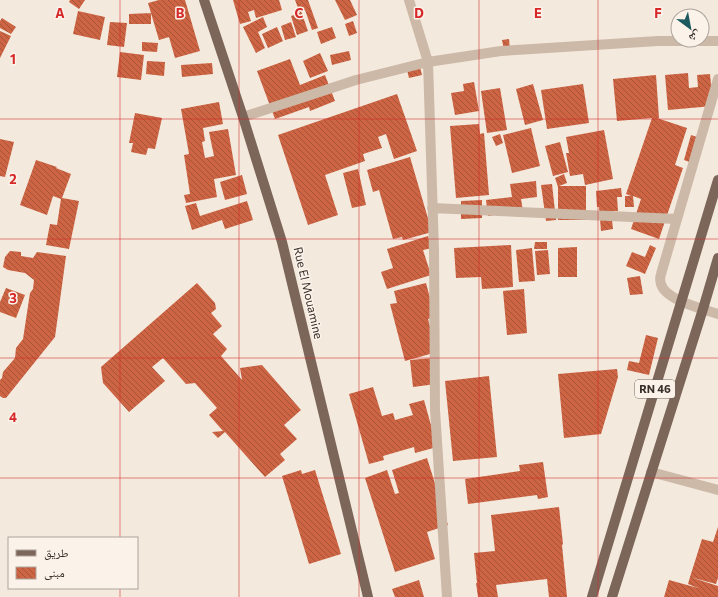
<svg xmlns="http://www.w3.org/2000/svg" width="718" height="597" viewBox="0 0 718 597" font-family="Commissioner,'Noto Naskh Arabic',sans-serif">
	<defs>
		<pattern id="building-back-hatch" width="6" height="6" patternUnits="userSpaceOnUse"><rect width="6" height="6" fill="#cd6443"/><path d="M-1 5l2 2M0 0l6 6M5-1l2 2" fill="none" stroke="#a75338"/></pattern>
	</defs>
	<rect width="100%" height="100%" fill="#f4e9dd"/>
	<!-- building -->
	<path fill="url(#building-back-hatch)" d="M70,0H85L79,9L69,2Z
		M159,0H185L200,51L175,58L169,37L159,40L148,3Z
		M233,0H279L282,10L256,18L254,10L248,12L251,21L240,24Z
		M295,0H308L318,28L312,30L305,10L301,11L308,31L297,35L291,16L300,13Z
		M335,0H350L357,15L345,20Z
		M78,11L105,17L100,40L73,34Z
		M151,13V24H129V14Z
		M263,17L267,27L258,32L265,48L256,53L243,27Z
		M2,18L16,27L11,34L0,28V21Z
		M353,21L357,33L349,36L345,24Z
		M110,22L127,23L124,47L107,45Z
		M291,22L296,37L285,40L281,26Z
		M277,27L283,41L268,48L262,34Z
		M332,27L336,38L321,44L317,32Z
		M0,31L11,36L0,58Z
		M509,39L510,50H504L502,40Z
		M142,42L158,43L157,52L142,51Z
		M349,51L351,60L332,65L330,55Z
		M120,52L144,55L141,80L117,77Z
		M320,53L328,71L310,78L303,61Z
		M290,59L300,85L325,75L335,101L310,111L309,107L275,119L257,71Z
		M147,61L165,62L164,76L146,74Z
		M212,63L213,74L182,77L181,65Z
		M419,63L422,75L409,78L406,66Z
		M688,73L689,88L698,87L697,75L710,74L713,106L668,110L665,75Z
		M656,75L659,118H657L687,128L675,165L683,168L659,239L631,229L641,199L633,196L634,207H625V196H631L626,194L652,118L617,121L613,79Z
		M474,82L479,111L455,115L451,93L464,91L463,84Z
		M533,84L543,120L525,125L516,89Z
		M583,84L589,123L547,129L541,90Z
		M500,88L507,130L487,133L481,91Z
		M397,94L417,151L394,159L386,134L378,137L382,148L363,154L365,161L325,175L338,215L308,225L278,135Z
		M219,102L223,124L203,128L205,141L202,142L205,158L214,156L209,132L228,129L236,175L214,179L217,197L186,203L184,195L190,194L184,155L189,154L181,109Z
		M135,113L162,118L155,149L148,148L146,155L131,152L133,143H129Z
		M479,124L480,134L484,133L489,195L456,198L450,126Z
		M531,128L540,166L512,173L503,135Z
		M604,130L613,179L585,185L583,174L570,176L566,153H569L566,137Z
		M500,134L503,143L496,146L492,137Z
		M691,135L700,138L692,163L684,160Z
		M0,139L14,142L5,177L0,176Z
		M560,142L568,172L553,176L545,146Z
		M410,157L432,232L403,240L402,237L393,239L379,190L373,192L367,170Z
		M36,160L57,167L56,168L71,174L62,198L79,201L69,249L46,245L50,224L57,225L61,199L53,196L47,215L20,205Z
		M358,169L366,205L352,208L343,173Z
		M564,174L567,183L559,186H586V220H558V187L555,178Z
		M242,175L247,194L225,200L220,182Z
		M536,181L537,197L521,199L523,211L488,216L486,200L512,197L510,184Z
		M552,184L556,220L546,221L541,185Z
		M621,188L622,197H617L618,211H611L613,229L601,231L599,207H597L596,191Z
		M482,200V218L461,219V201Z
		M247,201L253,220L225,229L222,220L192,230L185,206L196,203L200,216Z
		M428,236L432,248L423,250L431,275L387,289L381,272L393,268L387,249Z
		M535,242H547V249H534Z
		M511,245L513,287L482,289L481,277L456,278L454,248Z
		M650,245L656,248L645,274L626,266L632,252L645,257Z
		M577,247V277H558V248Z
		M532,248L535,281L519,282L516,250Z
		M548,250L550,274L537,275L535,251Z
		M10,251L21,252V256L33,258L37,252L66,256L55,337L6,398H3L0,396V380L2,378L3,372L15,358L16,348L23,339L30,293L33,289L34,280L25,273L8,270L3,267L5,257Z
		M640,276L643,294L630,295L627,278Z
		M197,283L215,303L216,309L211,313L222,326L213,334L227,349L221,356L242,380L240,368L262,365L301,410L284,425L297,439L280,454L285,460L265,477L225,432L218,438L212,432L223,431L209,415L217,408L195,383L186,384L163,358L152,367L165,381L129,412L103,383L101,367Z
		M426,283L435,317L428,319L437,352L405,361L390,304L397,303L394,291Z
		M6,288L25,295L16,318L0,312V302Z
		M524,289L527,333L507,335L503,291Z
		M646,335L658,338L649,375L627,370L629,361L639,363Z
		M433,358L436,384L413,387L410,360Z
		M617,369L618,377L601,434L564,438L558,374Z
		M489,376L497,457L453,461L445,381Z
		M373,387L382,416L393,413L395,420L413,415L409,404L424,400L437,447L415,453L414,447L383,456L384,460L369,464L349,394Z
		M427,458L448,525L427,532L435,559L395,572L365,478L387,470L395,494L399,493L392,470Z
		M543,462L548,497L538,499L537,495L468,504L465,479L520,471L519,465Z
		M301,470L302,474L315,470L341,554L309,564L282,476Z
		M559,507L563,544L562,545L567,597H549L547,579L496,585L498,597H478L476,583H477L474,553L495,551L491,515Z
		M718,527V578L716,584L690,577L702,539L713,542Z
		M690,577L718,586V597H664L669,580L698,588L688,584Z
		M419,580L424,597H395L392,589Z"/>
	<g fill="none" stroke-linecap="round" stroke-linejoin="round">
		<!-- minor -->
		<path stroke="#cdb9a8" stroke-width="10" d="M409,0L428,62L434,251L435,410L447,597
			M718,79L661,274C660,277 660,281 661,284C665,300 703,309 718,314
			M243,117L356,80L428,62L501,51L658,41H718
			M432,208L677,219
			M651,472L718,490"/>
		<!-- major -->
		<path stroke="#7c6559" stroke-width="10" d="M204,0L243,117L282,242L368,597
			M592,597L718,180
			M612,597L703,309L718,258"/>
	</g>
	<!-- grid -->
	<path fill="none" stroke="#d62828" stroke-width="1" stroke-opacity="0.55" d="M120,0V538M239,0V597M359,0V597M479,0V597M598,0V597M0,119H718M0,239H718M0,358H718M0,478H718M120,588V597"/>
	<g text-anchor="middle" stroke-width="3" stroke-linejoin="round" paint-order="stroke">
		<!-- shield labels -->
		<rect fill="#fbf3ea" stroke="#736963" stroke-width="1" x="635" y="380" width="40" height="18" rx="3"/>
		<g font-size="11" font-weight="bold" fill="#392e29">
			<text x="655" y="393">RN 46</text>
		</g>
		<!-- street labels -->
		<g font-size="12" fill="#392e29" stroke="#fbf3ea">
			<text transform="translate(308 293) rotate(77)" y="4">Rue El Mouamine</text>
		</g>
	</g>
	<g font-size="13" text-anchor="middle" font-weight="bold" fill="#d62828" stroke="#fbf3ea" stroke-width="3" stroke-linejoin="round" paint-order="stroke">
		<text x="60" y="18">A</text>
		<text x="180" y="18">B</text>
		<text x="299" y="18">C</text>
		<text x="419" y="18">D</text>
		<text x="538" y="18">E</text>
		<text x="658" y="18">F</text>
		<text x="13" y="64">1</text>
		<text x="13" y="184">2</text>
		<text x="13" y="303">3</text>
		<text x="13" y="422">4</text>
	</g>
	<!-- legend -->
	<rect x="8" y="537" width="130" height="52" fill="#fbf3ea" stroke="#ada49d"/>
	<rect x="16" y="550" width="20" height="6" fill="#7c6559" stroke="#ada49d"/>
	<text x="44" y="557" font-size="12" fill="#392e29">طريق</text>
	<rect x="16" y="567" width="20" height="12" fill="url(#building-back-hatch)" stroke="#ada49d"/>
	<text x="44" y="577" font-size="12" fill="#392e29">مبنى</text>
	<!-- north arrow -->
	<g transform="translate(690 28) rotate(148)"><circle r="19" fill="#fbf3ea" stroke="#ada49d"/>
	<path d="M0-3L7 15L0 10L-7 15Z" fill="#1b5a5e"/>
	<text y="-6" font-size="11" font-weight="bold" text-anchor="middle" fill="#392e29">ش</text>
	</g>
</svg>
